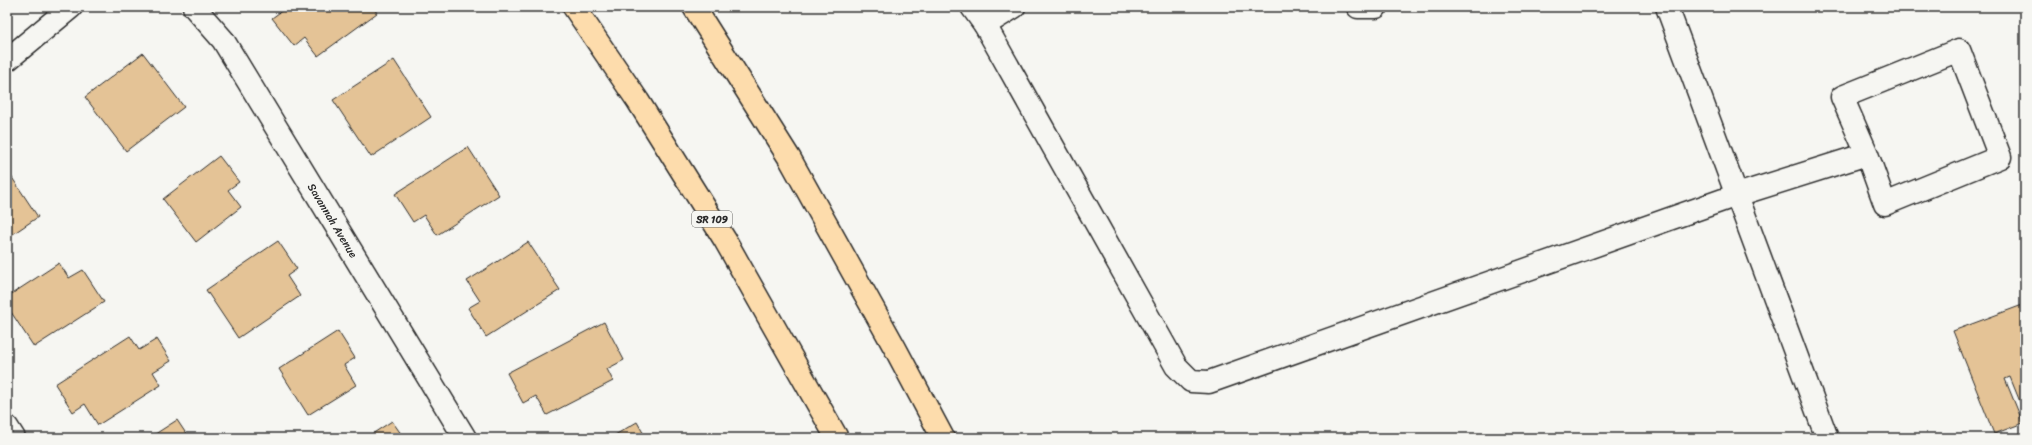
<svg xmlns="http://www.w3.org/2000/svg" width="2032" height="445" viewBox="0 0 2032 445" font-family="Sriracha,sans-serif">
	<rect width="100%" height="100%" fill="#f6f6f2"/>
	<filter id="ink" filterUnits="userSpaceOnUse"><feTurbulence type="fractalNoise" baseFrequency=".025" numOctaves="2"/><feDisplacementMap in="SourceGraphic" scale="8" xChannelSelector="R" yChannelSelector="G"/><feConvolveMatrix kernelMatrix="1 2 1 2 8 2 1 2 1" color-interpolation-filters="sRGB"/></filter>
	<g filter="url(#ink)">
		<!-- building -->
		<path fill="#e4c396" stroke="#2b2b2b" d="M287,7H373L377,13L318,56L304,38L294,46L272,18Z
			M143,53L184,107L126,151L85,97Z
			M394,60L431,117L371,157L333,100Z
			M468,147L499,195L437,235L424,215L413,222L395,194Z
			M219,156L239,182L228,190L241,207L196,242L163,199Z
			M7,170L38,217L7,238Z
			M278,241L297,269L287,276L300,296L238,338L206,290Z
			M528,242L560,290L486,337L468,308L480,301L467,281Z
			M59,263L69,278L83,270L104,302L34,347L7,306V297Z
			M2025,304V414L2010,377L2005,379L2023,423L1994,434L1953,331Z
			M604,322L624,360L607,369L613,381L547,415L536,396L523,403L507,373Z
			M338,331L355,358L344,365L356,385L308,415L279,369Z
			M130,336L139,350L157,339L171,361L153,372L161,385L98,425L85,404L73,412L55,384Z
			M177,420L189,438H149Z
			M392,421L404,438H366Z
			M637,422L646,438H610Z"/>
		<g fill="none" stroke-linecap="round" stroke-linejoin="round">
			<!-- street casing -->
			<g stroke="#2b2b2b" stroke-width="25">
				<g id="street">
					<path id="s1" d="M194,7L223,40L465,438"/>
					<path d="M972,7L985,25L1176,366L1191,381L1209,382L1737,195L1867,154L1885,204L2000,157L1959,50L1842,97L1867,154"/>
					<path d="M1358,7H1376"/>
					<path d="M1667,7L1827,438"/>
					<path d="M985,25L1014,7"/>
					<path d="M7,60L71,7"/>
					<path d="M7,427L14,438"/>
				</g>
			</g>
			<!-- highway casing -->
			<g stroke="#2b2b2b" stroke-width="25">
				<path id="highway" d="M574,7L638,101L725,240L837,438
					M694,7L790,159L895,348L943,438"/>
			</g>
			<!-- street -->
			<use href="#street" stroke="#f6f6f2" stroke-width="22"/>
			<!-- highway -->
			<use href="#highway" stroke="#fddcac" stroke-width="22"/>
		</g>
	</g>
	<g text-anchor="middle" stroke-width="3" stroke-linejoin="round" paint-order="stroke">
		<!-- shield labels -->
		<rect fill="#f6f6f2" stroke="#686867" stroke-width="1" x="692" y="211" width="40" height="16" rx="3"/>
		<g font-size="10" font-weight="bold" fill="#2b2b2b">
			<text x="712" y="223">SR 109</text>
		</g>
		<!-- street labels -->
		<g font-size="11" fill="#2b2b2b" stroke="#f6f6f2">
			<text dy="4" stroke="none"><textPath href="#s1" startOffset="255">Savannah Avenue</textPath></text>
		</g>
	</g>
	<!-- margin -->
	<rect width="2032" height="445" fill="none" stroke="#f6f6f2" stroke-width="24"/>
	<rect x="12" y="12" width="2008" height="421" fill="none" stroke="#2b2b2b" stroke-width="1.5" filter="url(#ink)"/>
</svg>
